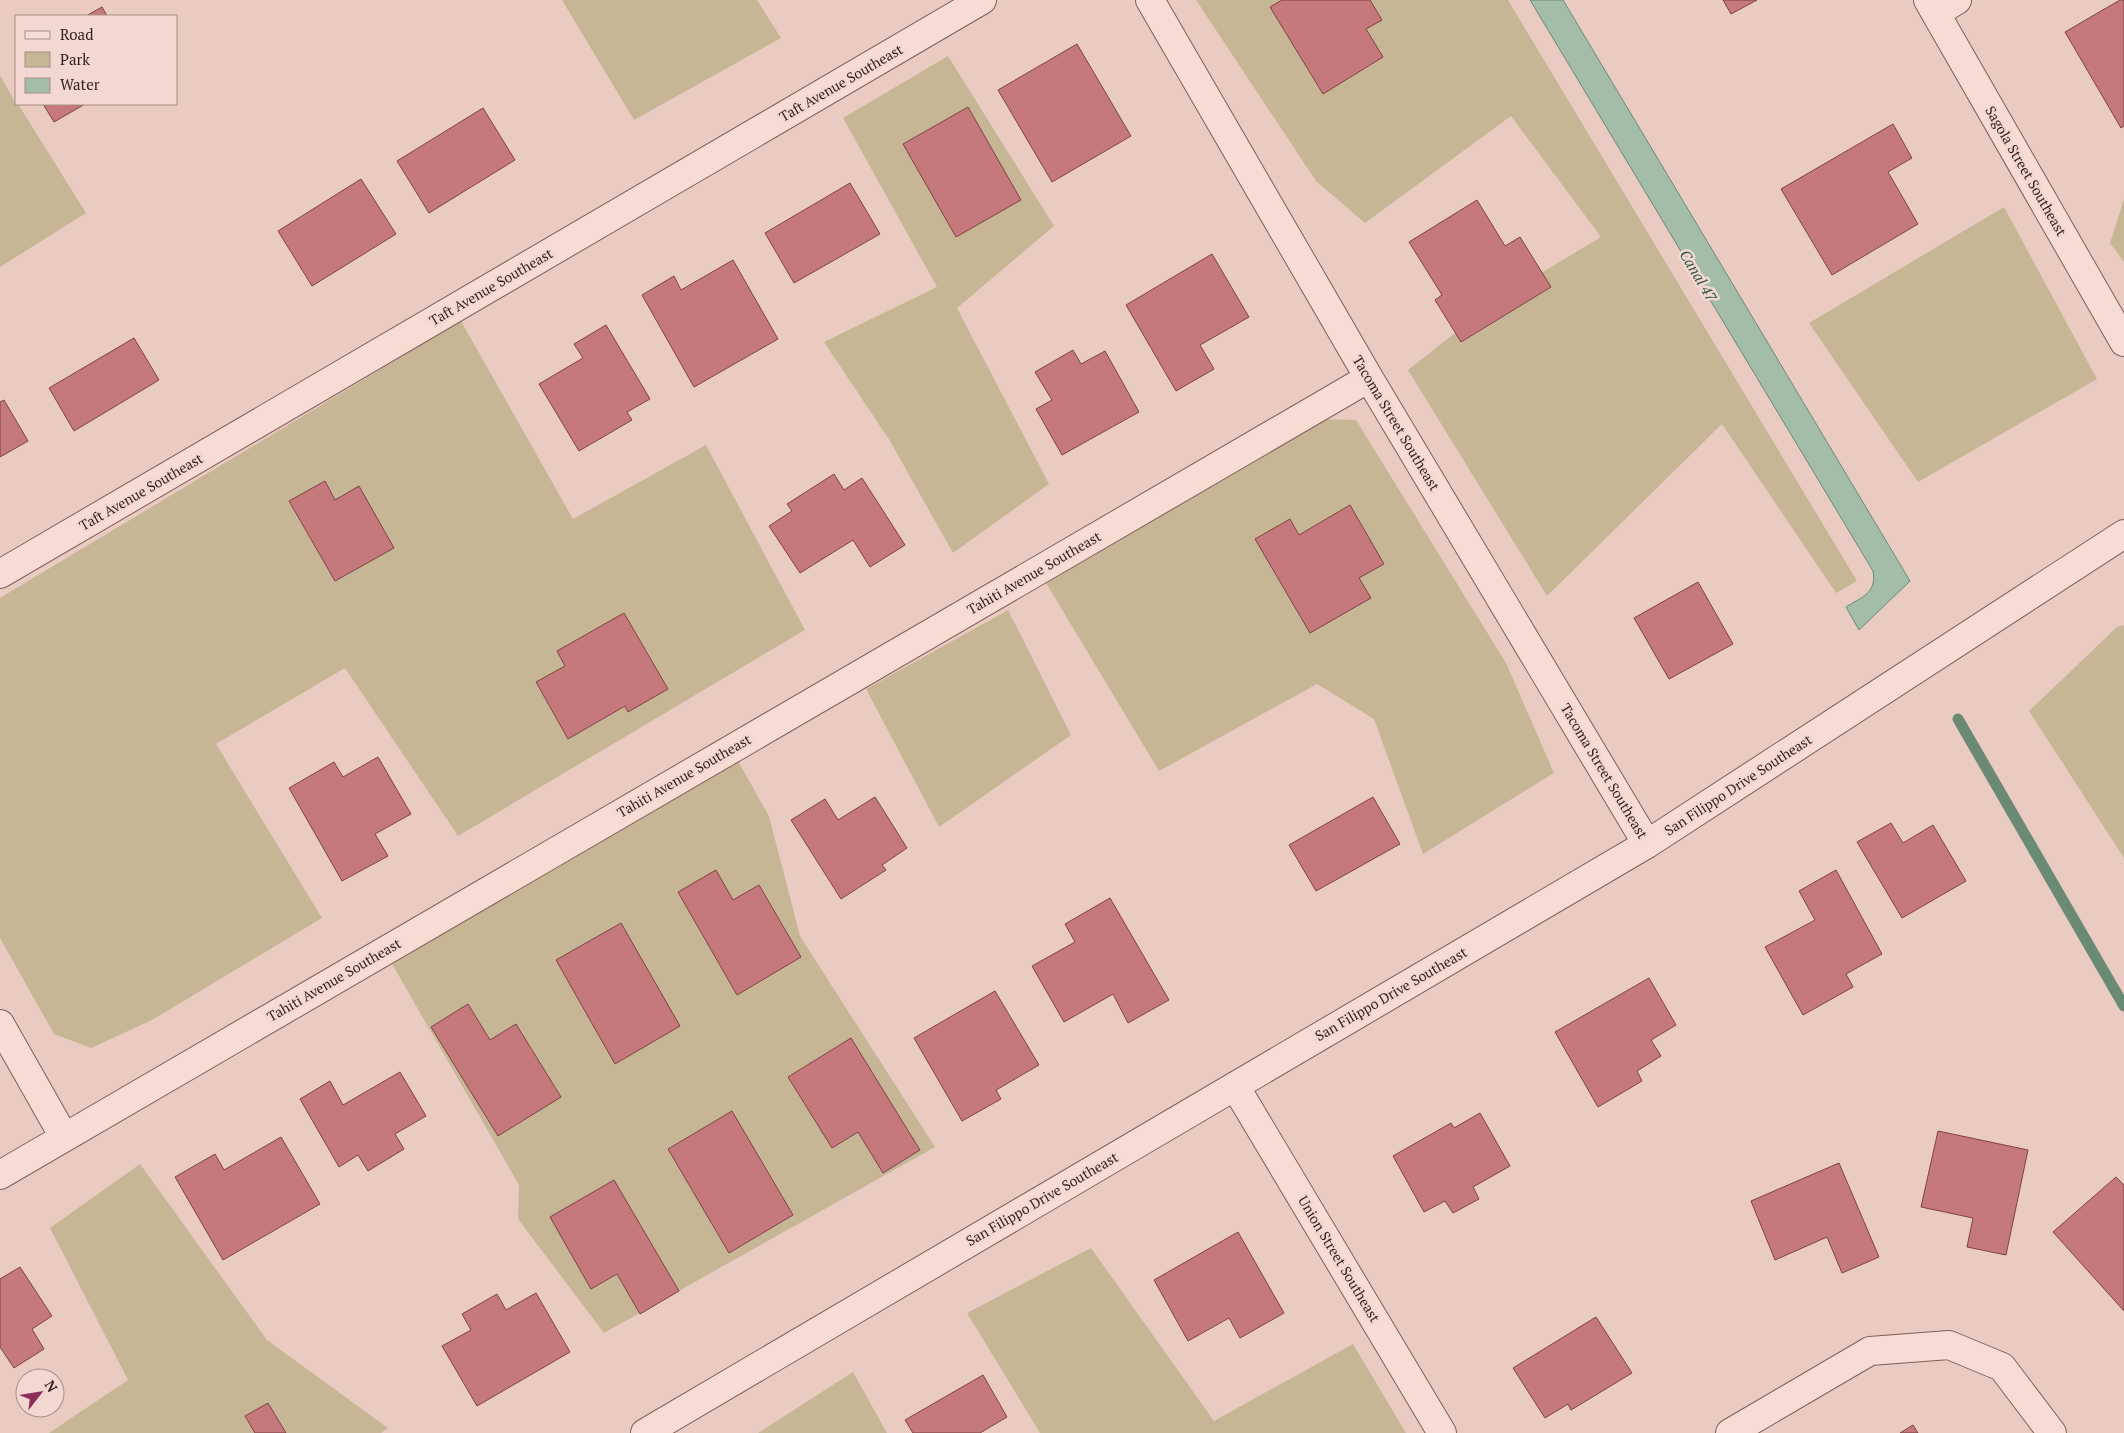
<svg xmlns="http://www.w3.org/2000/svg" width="2124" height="1433" viewBox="0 0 2124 1433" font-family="'PT Serif',serif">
	<rect width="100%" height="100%" fill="#eacbc1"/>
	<!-- green -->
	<path fill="#c7b696" d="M562,0H757L781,38L634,120Z
		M1196,0H1508L1857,581L1836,593L1722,424L1547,596L1408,370L1498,299L1601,237L1511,116L1365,223L1316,181Z
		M948,56L1054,226L957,308L1049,484L953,553L890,441L824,342L937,287L843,118Z
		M0,75L16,104H18L86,213L0,267Z
		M2124,199V262L2110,243Z
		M2004,207L2097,379L1918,482L1809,323Z
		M461,321L573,519L706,445L805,630L458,836L345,668L216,744L322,918L152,1020L91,1048L54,1034L0,938V598Z
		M1324,419L1356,420L1506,663L1554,773L1423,854L1374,719L1317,684L1159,771L1046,583Z
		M1008,610L1071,735L939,827L866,689Z
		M2124,625V858L2029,711L2117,627Z
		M738,761L769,816L800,936L935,1147L604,1333L518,1219L519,1185L392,964Z
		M140,1164L267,1340L388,1428L381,1433H49L128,1380L50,1228Z
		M1091,1248L1214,1421L1353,1344L1406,1433H1040L967,1313Z
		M853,1372L887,1433H758Z"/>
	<!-- water -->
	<path fill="#a3bda9" stroke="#6b8a74" d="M1530,0H1563L1910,581L1859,630L1846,607C1862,597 1877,593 1873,571Z"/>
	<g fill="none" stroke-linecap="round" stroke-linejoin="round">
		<!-- stream -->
		<path stroke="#6b8a74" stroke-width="11" d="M1958,719L2124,1006"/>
	</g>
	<!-- building -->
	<path fill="#c6797c" stroke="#7f4145" d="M1282,0H1370L1382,20L1366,29L1383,57L1323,94L1270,7Z
		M1723,0H1757L1731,14Z
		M2120,0H2124V126L2121,128L2065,32Z
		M102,7L107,16H86Z
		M1077,44L1131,136L1052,182L998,90Z
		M43,104H85L54,122Z
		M968,107L1021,200L956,237L903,144Z
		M483,108L515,160L429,213L397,161Z
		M1893,124L1912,158L1888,172L1918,224L1832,275L1781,189Z
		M361,179L396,234L312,286L278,231Z
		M850,183L880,234L794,283L765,233Z
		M1477,200L1505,246L1520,237L1551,287L1461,342L1435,300L1442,295L1409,242Z
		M1212,254L1249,317L1200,345L1214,369L1176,391L1126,305Z
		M733,260L778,339L694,387L642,295L674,276L681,290Z
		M606,325L650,399L627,412L632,420L579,451L539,384L583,358L574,344Z
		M134,338L159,380L74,431L49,388Z
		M1073,350L1081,364L1105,351L1139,412L1062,455L1036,409L1052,400L1035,372Z
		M4,400L28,441L0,457V402Z
		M834,474L844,490L862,478L905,545L870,567L853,540L800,573L769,526L792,511L787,504Z
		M325,481L335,500L359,486L394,548L335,581L289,501Z
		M1350,505L1384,564L1359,578L1371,598L1310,633L1255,539L1290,519L1299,535Z
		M1698,582L1733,644L1669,679L1634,618Z
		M624,613L668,689L628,712L625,706L568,739L536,682L565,666L557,651Z
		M378,757L411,814L375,834L388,856L342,881L289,788L334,762L343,777Z
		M875,797L907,848L882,865L886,870L841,899L791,820L825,799L838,820Z
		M1373,797L1400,844L1316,891L1289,845Z
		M1891,823L1903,843L1933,825L1966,881L1902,918L1857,842Z
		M716,870L733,900L759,885L801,957L737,995L678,892Z
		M1836,870L1882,954L1846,974L1853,987L1803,1015L1765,947L1815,920L1799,891Z
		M1110,898L1169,1000L1128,1023L1113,994L1064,1022L1032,966L1075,942L1065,924Z
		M621,923L680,1026L615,1064L556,960Z
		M1649,978L1676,1025L1651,1040L1661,1056L1637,1071L1642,1081L1598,1107L1555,1032Z
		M995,991L1039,1065L996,1090L1001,1099L962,1121L914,1038Z
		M468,1004L490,1040L516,1024L561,1097L498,1136L431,1027Z
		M851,1038L920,1150L883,1173L858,1132L832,1148L788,1077Z
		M400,1072L426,1116L395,1134L404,1149L368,1171L358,1155L339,1167L300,1099L330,1081L343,1105Z
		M732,1111L793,1215L729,1253L668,1149Z
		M1480,1113L1510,1166L1473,1187L1479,1199L1453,1213L1445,1201L1424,1212L1393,1156L1451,1123L1454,1128Z
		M1938,1131L2028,1150L2006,1255L1967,1247L1973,1218L1921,1207Z
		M281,1137L320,1204L223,1260L175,1177L215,1154L224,1170Z
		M1839,1163L1879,1257L1842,1273L1827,1237L1775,1260L1751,1201Z
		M2116,1177L2124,1185V1311L2053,1232Z
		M614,1180L679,1291L640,1314L617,1274L591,1289L550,1217Z
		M1238,1232L1284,1313L1240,1338L1229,1318L1188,1341L1154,1280Z
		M20,1267L52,1316L32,1329L44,1349L14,1368L0,1347V1279Z
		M536,1293L570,1352L477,1406L442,1346L471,1330L462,1314L497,1294L506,1310Z
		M1596,1317L1632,1373L1571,1410L1568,1404L1545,1418L1513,1368Z
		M983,1375L1007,1417L980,1433H913L905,1420Z
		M268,1403L286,1433H255L245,1416Z
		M1913,1425L1918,1433H1900Z"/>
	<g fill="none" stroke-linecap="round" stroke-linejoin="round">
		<!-- minor casing -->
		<g stroke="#825d5a" stroke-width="30">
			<path id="minor" d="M1150,0L1369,378L1647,844
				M1928,0L2124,342
				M1936,13L1957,0
				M0,574L982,0
				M0,1024L64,1137
				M1235,1086L1442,1433
				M0,1175L1369,378
				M645,1433L1647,844L2124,534
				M1730,1433L1870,1351L1949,1345L2002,1367L2052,1433"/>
		</g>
		<!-- minor -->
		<use href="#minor" stroke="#f6dcd3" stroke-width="28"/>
	</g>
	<g text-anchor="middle" stroke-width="5" stroke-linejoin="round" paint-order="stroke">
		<!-- street labels -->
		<g font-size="14" fill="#331e1d" stroke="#f2d8d0">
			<text transform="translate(841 83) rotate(-30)" y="5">Taft Avenue Southeast</text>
			<text transform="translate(2026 171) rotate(60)" y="5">Sagola Street Southeast</text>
			<text transform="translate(491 287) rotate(-30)" y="5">Taft Avenue Southeast</text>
			<text transform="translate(1396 423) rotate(59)" y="5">Tacoma Street Southeast</text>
			<text transform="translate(141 492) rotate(-30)" y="5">Taft Avenue Southeast</text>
			<text transform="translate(1034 573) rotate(-30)" y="5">Tahiti Avenue Southeast</text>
			<text transform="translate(1604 771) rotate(59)" y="5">Tacoma Street Southeast</text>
			<text transform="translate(684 776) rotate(-30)" y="5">Tahiti Avenue Southeast</text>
			<text transform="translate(1738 785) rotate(-33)" y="5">San Filippo Drive Southeast</text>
			<text transform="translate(334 980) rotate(-30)" y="5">Tahiti Avenue Southeast</text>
			<text transform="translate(1391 994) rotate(-30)" y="5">San Filippo Drive Southeast</text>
			<text transform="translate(1042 1199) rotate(-30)" y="5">San Filippo Drive Southeast</text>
			<text transform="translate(1339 1259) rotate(59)" y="5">Union Street Southeast</text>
		</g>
		<!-- water labels -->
		<g font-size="15" font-style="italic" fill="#2d523f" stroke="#f2d8d0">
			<text transform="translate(1698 276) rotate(59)" y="5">Canal 47</text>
		</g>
	</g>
	<!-- legend -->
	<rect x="15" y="15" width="162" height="90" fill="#f2d8d0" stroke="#a68e88"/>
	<rect x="25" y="31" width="25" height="8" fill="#f6dcd3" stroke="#a68e88"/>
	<text x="60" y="40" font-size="15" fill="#331e1d">Road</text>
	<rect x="25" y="52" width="25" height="15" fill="#c7b696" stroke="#a68e88"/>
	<text x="60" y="65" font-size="15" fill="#331e1d">Park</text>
	<rect x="25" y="78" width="25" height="15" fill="#a3bda9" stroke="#a68e88"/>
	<text x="60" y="90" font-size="15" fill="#331e1d">Water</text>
	<!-- north arrow -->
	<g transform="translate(40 1393) rotate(59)"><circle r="24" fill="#f2d8d0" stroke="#a68e88"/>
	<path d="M0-4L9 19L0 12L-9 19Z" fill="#8d2e5a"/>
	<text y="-8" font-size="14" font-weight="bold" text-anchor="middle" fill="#331e1d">N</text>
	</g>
</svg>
